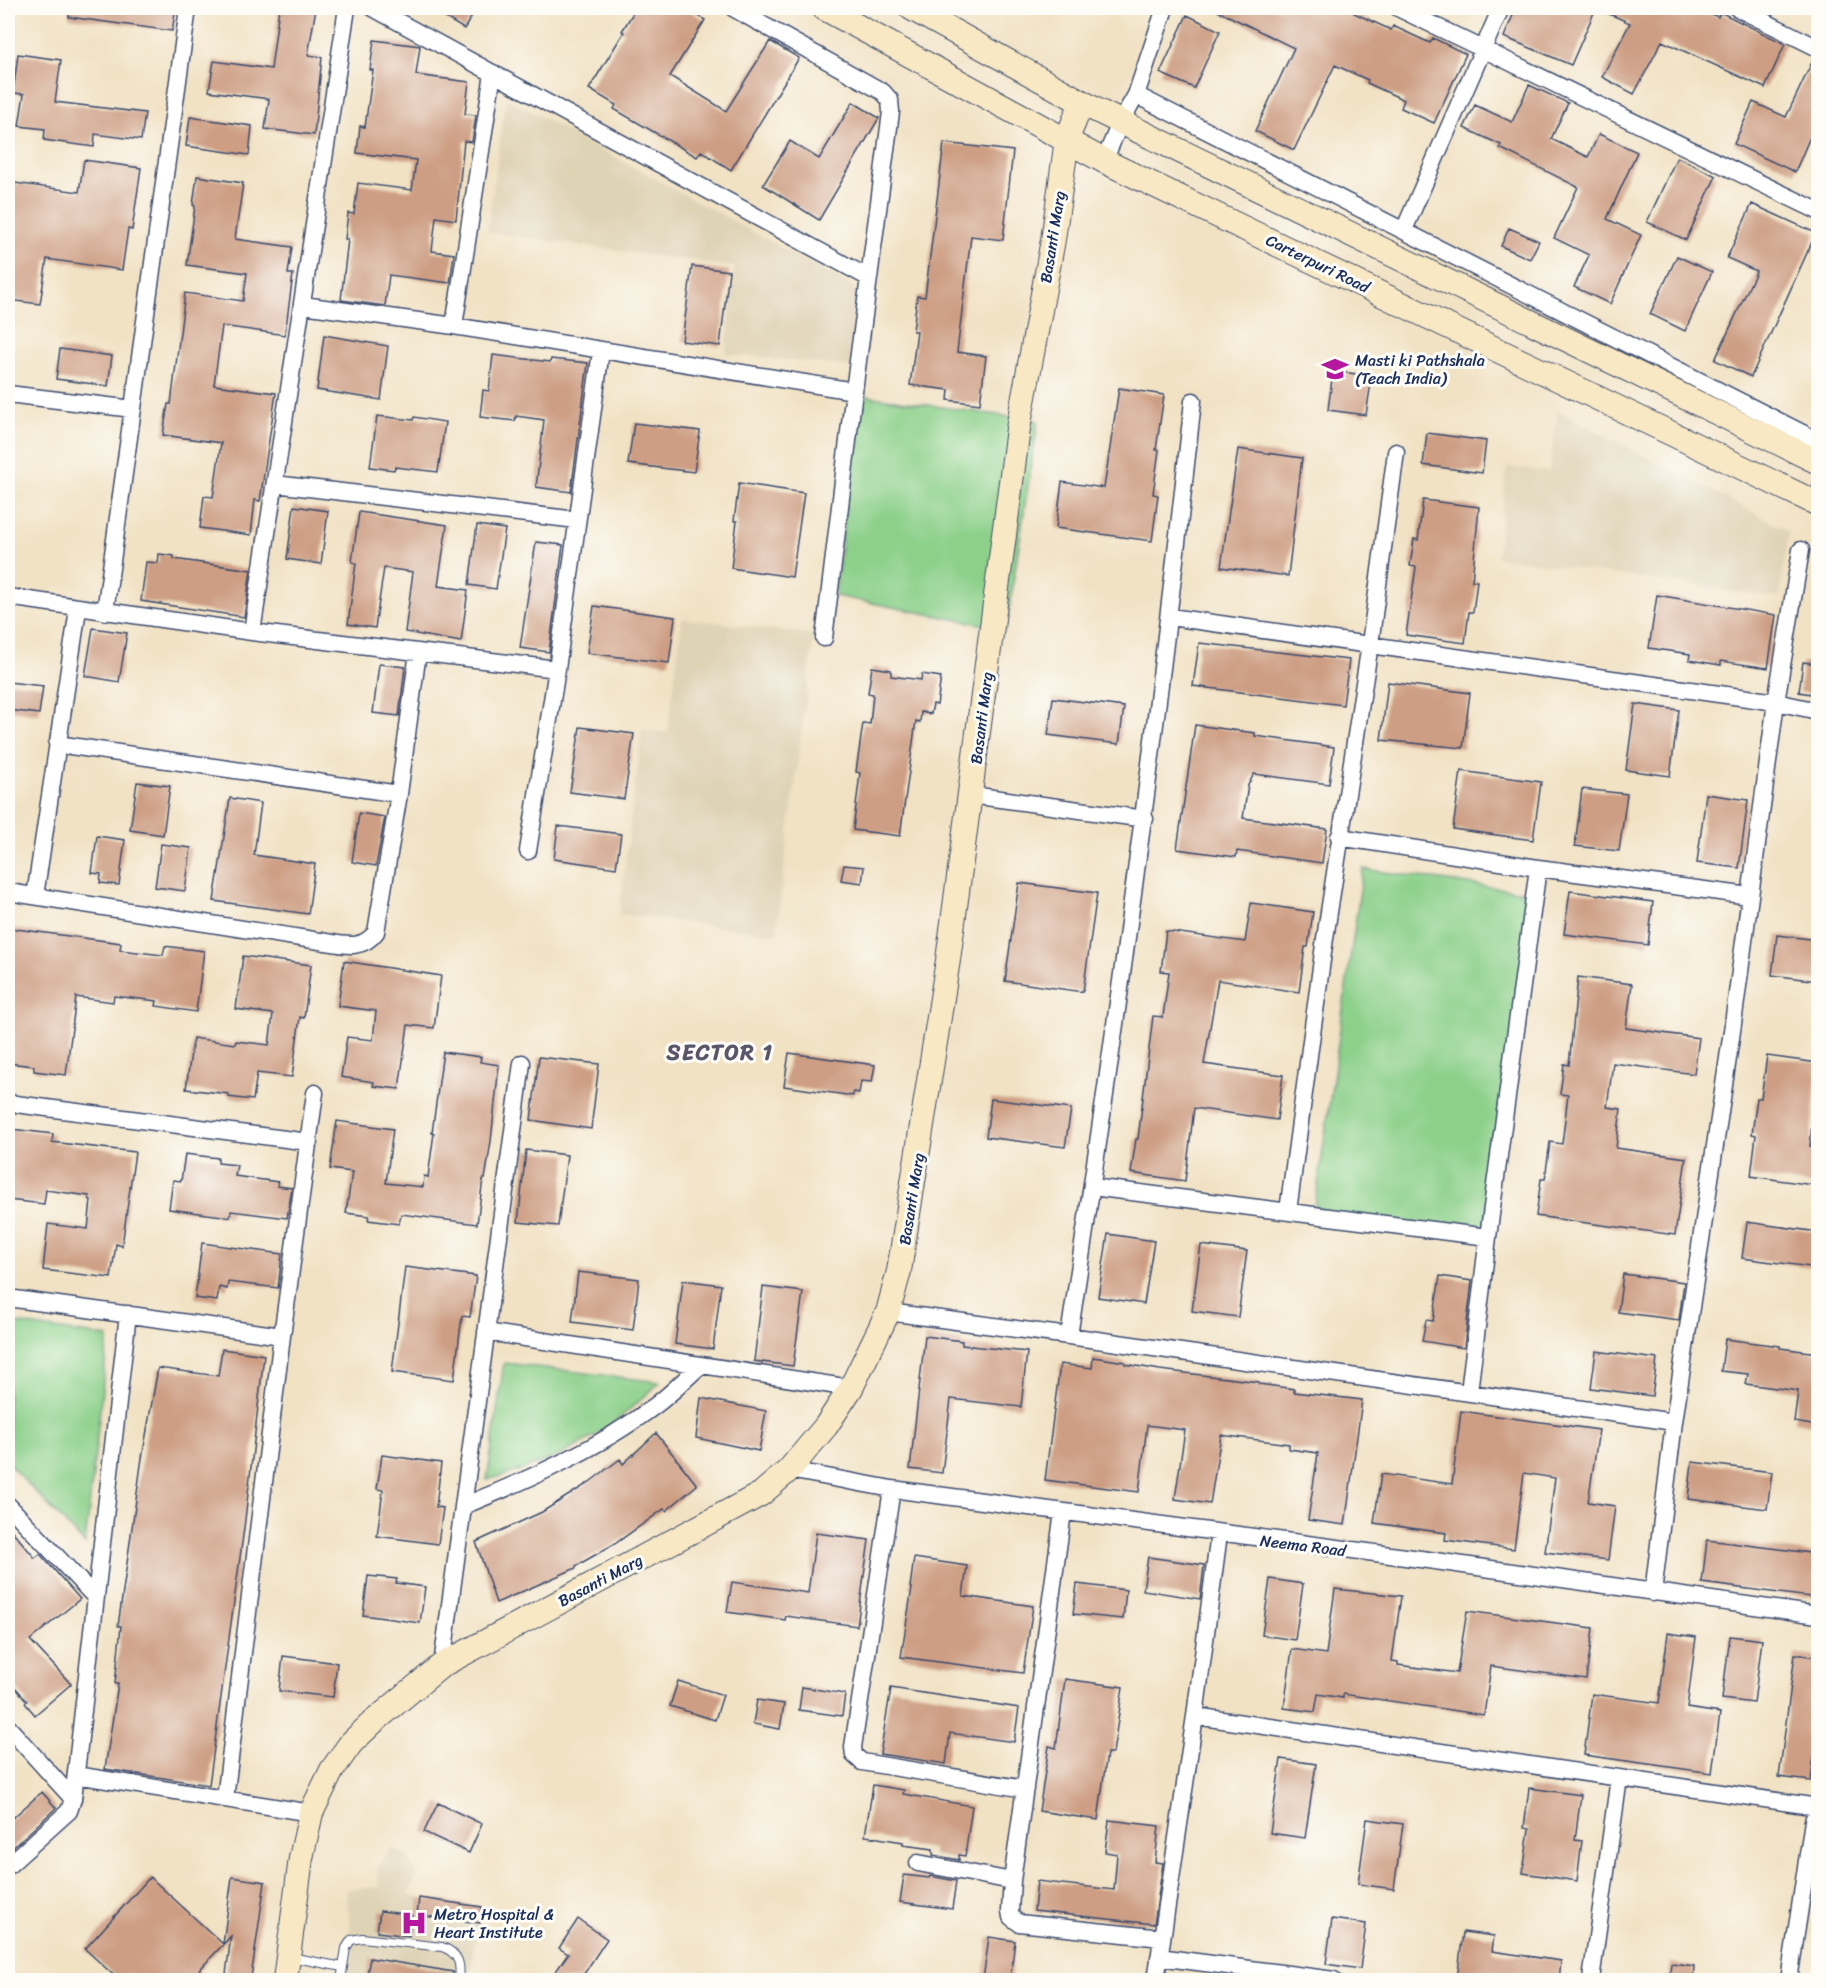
<svg xmlns="http://www.w3.org/2000/svg" width="1826" height="1988" viewBox="0 0 1826 1988" font-family="Sriracha,sans-serif">
	<rect width="100%" height="100%" fill="#fdfcf7"/>
	<filter id="ink" filterUnits="userSpaceOnUse"><feTurbulence type="fractalNoise" baseFrequency=".0167" numOctaves="2"/><feDisplacementMap in="SourceGraphic" scale="12" xChannelSelector="R" yChannelSelector="G"/><feConvolveMatrix kernelMatrix="1 2 1 2 8 2 1 2 1" color-interpolation-filters="sRGB"/></filter>
	<filter id="wash" filterUnits="userSpaceOnUse"><feTurbulence type="fractalNoise" baseFrequency=".008" numOctaves="4" result="noise"/><feDisplacementMap in="SourceGraphic" scale="24" xChannelSelector="R" yChannelSelector="G"/><feGaussianBlur stdDeviation="1.35" result="paint"/><feColorMatrix in="noise" values="0 0 0 0 0 0 0 0 0 0 0 0 0 0 0 0 0 1.4 0 .05"/><feComposite in="paint" operator="in"/></filter>
	<g filter="url(#wash)">
		<rect width="100%" height="100%" fill="#f1e2c4"/>
		<!-- built -->
		<path fill="#dfd3b6" d="M506,98L865,293L854,367L726,354L734,267L487,232Z
			M1558,411L1789,531L1779,598L1497,557L1507,467L1549,472Z
			M682,618L814,635L776,934L619,914L642,730L668,733Z
			M391,1848L406,1854L418,1876L407,1895L482,1907L468,1980H349L353,1953L346,1890L379,1887L377,1869Z"/>
		<!-- green -->
		<path fill="#8cd08a" stroke="#548074" stroke-width="1.5" d="M859,395L1038,421L1006,629L835,596Z
			M1363,869L1532,893L1483,1236L1314,1212Z
			M8,1322L108,1337L85,1544L8,1463Z
			M504,1363L660,1382C604,1436 563,1461 487,1480Z"/>
		<g id="blocks">
			<!-- building -->
			<path fill="#cd9e83" d="M69,8H176L172,31L69,17Z
				M279,8H316L308,55L322,57L314,135L265,129L269,99L209,91L214,61L271,69Z
				M429,8H477L464,29Z
				M636,8H685L705,20L670,76L726,111L770,41L799,58L731,170L701,151L697,157L614,109L616,105L589,89L624,32L622,31Z
				M1212,8H1357L1354,13L1391,30L1393,26L1430,43L1433,38L1466,54L1434,123L1401,108L1404,100L1367,83L1368,80L1335,65L1294,150L1255,131L1294,48Z
				M1516,8H1697L1718,17L1720,12L1785,44L1765,88L1662,41L1634,94L1602,77L1630,23L1596,8L1571,65L1504,37Z
				M1187,15L1220,31L1194,88L1160,73Z
				M374,40L420,46L416,75L469,82L465,114L476,115L472,142L464,141L456,220L436,217L432,251L454,254L450,283L389,275L385,306L341,300L348,239H345L348,213L354,214L358,183L412,190L416,160L357,153L360,126L365,127L373,70H370Z
				M18,54L61,60L55,102L145,113L141,140L95,134L94,147L44,140L45,129L19,126L24,94L13,93Z
				M1814,58H1818V118L1795,172L1734,144L1753,102L1786,117Z
				M1529,85L1568,103L1551,139L1588,157L1599,134L1637,152L1607,219L1641,235L1610,304L1574,287L1589,255L1554,238L1578,187L1500,148L1501,145L1464,128L1475,105L1512,122Z
				M853,102L879,118L819,220L763,185L790,141L819,159Z
				M190,117L252,126L249,155L186,146Z
				M944,143L1013,151L1003,240L971,236L957,352L986,356L980,404L948,400L949,390L910,385L917,331H913L917,296L925,297Z
				M1677,157L1716,176L1686,240L1647,222Z
				M84,160L141,168L132,230L128,229L122,270L47,259L40,304L8,300V182L79,192Z
				M197,176L243,183L235,239L292,247L288,274H293L285,335L222,326L214,385L276,393L260,501L255,500L251,535L200,528L204,496L213,497L221,443L163,435L168,404H171L185,293L243,301L247,273L187,265L195,206L193,205Z
				M1752,204L1816,233L1751,377L1715,360L1755,274L1756,271L1727,258Z
				M1509,228L1539,241L1530,259L1501,246Z
				M1677,256L1712,272L1685,331L1650,314Z
				M692,266L729,271L720,346L682,341Z
				M324,335L388,346L381,400L317,390Z
				M60,349L112,356L108,386L56,379Z
				M493,355L550,362L551,359L588,363L571,492L536,487L544,420L516,416L515,421L480,417L483,390L489,391Z
				M1333,371L1372,376L1366,415L1328,410Z
				M1119,388L1164,395L1156,450H1159L1153,494L1158,495L1152,541L1056,528L1062,482L1104,488Z
				M377,416L413,420L414,417L445,422L438,472L395,467L394,470L370,467Z
				M634,423L700,431L694,472L628,464Z
				M1427,433L1486,441L1482,473L1423,465Z
				M1238,449L1302,458L1288,576L1221,567Z
				M739,483L804,493L792,577L731,568L737,521H734Z
				M1423,500L1479,507L1472,581H1477L1473,612H1469L1465,643L1406,635L1416,567L1410,566L1414,539L1418,540Z
				M294,506L328,511L321,564L287,559Z
				M359,512L447,525L438,586L468,590L461,642L405,632L413,572L384,568L375,628L348,624L356,563L352,562Z
				M477,525L505,529L496,589L469,585Z
				M536,542L563,545L549,652L520,648Z
				M159,554L174,556V559L251,570L244,617L141,601L146,562L158,563Z
				M1657,595L1776,615L1768,668L1721,661V665L1689,660L1690,654L1649,648Z
				M594,606L675,617L669,663L587,653Z
				M93,628L127,633L119,682L85,676Z
				M1199,643L1349,660L1343,705L1193,686Z
				M1803,662L1818,664V695L1799,692Z
				M379,664L405,667L399,716L373,713Z
				M872,667L891,670V676L921,680L922,674L941,677L937,705L933,704L931,714L921,712L920,722L916,721L900,836L853,830L860,773L856,772L863,723L870,724L873,694L868,693Z
				M8,682L43,686L39,714L8,710Z
				M1388,682L1470,693L1463,748L1381,740Z
				M1053,698L1124,707L1119,744L1048,735Z
				M1635,704L1679,710L1670,776L1626,770Z
				M1195,725L1255,733V736L1334,747L1329,784L1254,774L1248,785L1243,818L1327,829L1322,863L1237,851L1236,857L1177,849Z
				M580,727L634,734L624,799L570,792Z
				M1461,771L1541,782L1533,840L1453,829Z
				M137,782L170,786L163,835L130,830Z
				M1582,789L1627,794L1619,851L1575,846Z
				M1706,794L1748,800L1739,868L1697,863Z
				M230,798L261,803L254,855L315,864L308,914L214,901Z
				M359,813L385,817L376,866L352,862Z
				M558,826L621,834L616,868L554,859Z
				M97,836L125,840L119,885L100,883L101,874L92,873Z
				M161,844L191,848L185,891L155,887Z
				M844,865L864,867L862,883L841,880Z
				M1019,883L1097,893L1083,992L1005,981Z
				M1570,891L1653,902L1648,945L1564,934Z
				M1251,903L1313,912L1308,947H1305L1299,992L1218,980L1204,1064L1283,1075L1277,1120L1194,1108L1185,1181L1131,1173L1136,1139H1138L1153,1016L1163,1017L1169,972L1161,971L1166,931L1245,942Z
				M8,928L121,943L120,950L163,955L165,946L204,951L196,1012L156,1006L157,1001L114,996L113,1002L76,997L66,1075L34,1071V1066L8,1063Z
				M1777,935L1818,940V981L1772,975Z
				M243,956L311,965L304,1018L300,1017L292,1077L257,1073L253,1100L228,1097L229,1094L186,1089L193,1038L235,1044L236,1041L269,1045L273,1014L236,1009Z
				M344,961L441,976L434,1028L408,1025L399,1089L373,1086L374,1082L341,1077L347,1037L373,1040L376,1011L338,1006Z
				M1578,977L1632,984L1626,1028L1699,1038L1694,1074L1613,1063L1607,1107L1621,1109L1616,1148L1686,1158L1675,1235L1536,1216L1541,1179H1545L1550,1142L1562,1144L1568,1095L1560,1094L1564,1064L1569,1065Z
				M443,1052L481,1057L480,1062L499,1065L491,1141L485,1179H483L477,1224L401,1214L399,1224L368,1220L369,1216L346,1213L352,1172L330,1169L337,1121L393,1129L386,1183L423,1187L424,1176L428,1177L434,1133H432Z
				M789,1053L875,1065L872,1082L861,1081L859,1093L853,1092V1096L784,1086Z
				M1767,1056L1818,1063L1810,1146L1818,1147L1813,1185L1751,1176L1756,1135L1752,1134L1757,1098H1761Z
				M539,1057L599,1064L591,1129L531,1120Z
				M991,1099L1071,1109L1065,1147L986,1137Z
				M11,1129L53,1134L52,1142L135,1152L122,1246L116,1244L111,1278L43,1270L48,1224L88,1229L91,1200L89,1199V1196L46,1190L44,1204L8,1200V1160Z
				M526,1150L567,1155L558,1226L518,1222Z
				M185,1154L218,1158V1163L237,1165L235,1176L278,1182L277,1186L292,1188L287,1218L231,1211L230,1217L169,1209L173,1180L181,1181Z
				M1747,1222L1818,1232V1268L1742,1258Z
				M1108,1234L1154,1241L1144,1304L1098,1297Z
				M202,1243L282,1254L278,1288L228,1282L227,1289L219,1287L217,1301L195,1298Z
				M1201,1245L1247,1251L1238,1317L1192,1311Z
				M405,1267L476,1276L470,1317L462,1316L454,1380L392,1372Z
				M578,1272L639,1279L633,1330L572,1322Z
				M1623,1274L1684,1282L1679,1320L1618,1312Z
				M1440,1276L1472,1281L1464,1348L1422,1341L1426,1320L1433,1321Z
				M683,1280L721,1285L713,1349L675,1344Z
				M763,1287L803,1292L793,1366L754,1361Z
				M925,1336L962,1341V1345L1027,1352L1021,1407L951,1399L942,1473L910,1469Z
				M1725,1339L1780,1346V1348L1818,1353V1426L1794,1422L1798,1391L1746,1384L1748,1374L1721,1371Z
				M222,1349L264,1355L244,1528L209,1785L105,1769L118,1684H115L121,1626H118L142,1458L158,1368L218,1376Z
				M1596,1351L1657,1359L1652,1396L1591,1388Z
				M1093,1357L1125,1362V1364L1160,1370L1259,1382V1384L1294,1389V1392L1362,1400L1345,1525L1308,1520L1318,1453L1289,1449V1444L1221,1435L1210,1504L1175,1499L1185,1430L1147,1425L1139,1492L1045,1480L1060,1364L1092,1368Z
				M701,1398L766,1411L759,1451L696,1438Z
				M1461,1411L1599,1430L1588,1502L1615,1506L1608,1560L1545,1552L1555,1478L1524,1473L1514,1549L1445,1540L1446,1533L1374,1523L1381,1474L1452,1484Z
				M656,1433L697,1485L666,1511L664,1509L616,1543L576,1566V1568L496,1603L476,1542L542,1512L587,1484L620,1459L623,1464Z
				M382,1455L441,1463L436,1507L443,1508L438,1544L377,1536L383,1490L377,1489Z
				M1692,1462L1772,1472L1767,1509L1688,1499Z
				M8,1526L35,1558L40,1554L80,1599L30,1640L71,1684L35,1715L25,1703L27,1701L8,1679Z
				M816,1533L869,1540L857,1626L786,1616L785,1620L727,1612L732,1582L808,1593Z
				M1707,1540L1818,1554V1598L1702,1583Z
				M1148,1557L1204,1565L1200,1599L1143,1590Z
				M914,1558L967,1566L963,1596L1033,1606L1023,1673L901,1657L912,1588L910,1587Z
				M368,1576L397,1579L396,1583L425,1587L420,1623L363,1615Z
				M1270,1579L1303,1584L1295,1640L1262,1635Z
				M1077,1584L1126,1590L1123,1619L1073,1614Z
				M1335,1589L1401,1596L1392,1661L1398,1662V1665L1457,1673L1467,1611L1593,1628L1586,1679L1491,1666L1484,1715L1343,1694V1698L1318,1694L1315,1712L1284,1708L1292,1649L1326,1654Z
				M1668,1633L1696,1637L1687,1708L1720,1713L1712,1773L1584,1755L1592,1694L1659,1703Z
				M1730,1636L1762,1640L1754,1703L1722,1699Z
				M1795,1654L1818,1657V1723L1811,1781L1779,1777Z
				M283,1656L337,1663L333,1697L279,1691Z
				M1065,1679L1123,1687L1113,1753H1107L1098,1820L1039,1811L1049,1746L1056,1748Z
				M678,1681L723,1695L715,1720L670,1706Z
				M802,1687L845,1694L842,1716L799,1710Z
				M891,1688L1019,1708L1014,1742L950,1733L946,1764L880,1754Z
				M757,1700L784,1704L780,1729L753,1724Z
				M1281,1759L1316,1764L1305,1838L1270,1833Z
				M873,1785L904,1790L903,1794L972,1806L965,1856L959,1855V1860L933,1855V1849L903,1845V1842L865,1836Z
				M1529,1788L1581,1795L1575,1840L1582,1841L1577,1881L1523,1873L1529,1829L1524,1828Z
				M42,1792L56,1808L8,1852V1822Z
				M438,1803L482,1824L469,1853L424,1832Z
				M1367,1819L1403,1824L1394,1889L1358,1884Z
				M1109,1820L1159,1826L1155,1862L1163,1863L1154,1924L1034,1911L1037,1881L1114,1890L1117,1854L1105,1852Z
				M904,1875L929,1878L930,1876L956,1881L952,1909L900,1902Z
				M150,1877L223,1944L232,1877L265,1882L251,1978L226,1974L231,1936L190,1980H119L85,1949Z
				M419,1898L482,1907L480,1923L417,1915Z
				M380,1911L412,1915L409,1936L377,1932Z
				M578,1919L607,1939L580,1980H550L568,1954L559,1948Z
				M1332,1919L1366,1924L1360,1969L1326,1964Z
				M1463,1932L1494,1936L1492,1951L1561,1961L1559,1980H1457Z
				M989,1937L1015,1941L1010,1980H983Z
				M370,1958L453,1972V1980H366Z
				M1671,1963L1694,1966L1693,1980H1669Z"/>
		</g>
	</g>
	<g filter="url(#ink)">
		<use href="#blocks" fill-opacity="0" stroke="#3b4a6d" stroke-width="1.5"/>
		<g fill="none" stroke-linecap="round" stroke-linejoin="round">
			<!-- lane casing -->
			<g stroke="#3b4a6d" stroke-width="10">
				<path id="lane" d="M290,1957L343,1967
					M341,1980L346,1948L351,1940L362,1938L442,1947C459,1953 461,1964 459,1980"/>
			</g>
			<!-- street casing -->
			<g stroke="#3b4a6d" stroke-width="19">
				<path id="street" d="M373,8L869,278
					M733,8L883,92L890,100L891,112L854,391L824,638
					M1398,8L1818,211
					M1737,8L1818,48
					M1136,95L1818,441
					M1104,161L1121,121L1136,95L1165,8
					M1404,230L1501,8
					M303,305L454,326L854,391
					M454,326L493,73
					M8,394L133,409
					M275,484L577,520
					M8,597L252,632L557,669
					M105,612L188,8
					M1170,617L1776,702L1818,711
					M252,632L347,8
					M57,744L399,794
					M971,795L1145,819
					M1339,837L1538,868L1750,896
					M528,851L557,669L601,351
					M8,892L320,941C341,944 361,952 376,932L399,794L418,652
					M35,896L78,609
					M8,1103L309,1142
					M1092,1187L1488,1237
					M1288,1211L1324,945L1370,644L1396,452
					M8,1298L282,1336
					M888,1312L1069,1336L1674,1422
					M486,1332L851,1388
					M1069,1336C1117,1025 1159,714 1193,401
					M1469,1392L1488,1237L1538,868
					M789,1470L892,1489L1428,1560L1818,1615
					M892,1489L853,1747L854,1755L862,1762L1025,1789
					M8,1505L96,1598
					M463,1506C530,1479 598,1449 656,1405C672,1393 686,1378 701,1365
					M1063,1512L1012,1881L1010,1911L1011,1917L1019,1923L1162,1938
					M1653,1593L1674,1422L1732,1031L1776,702L1801,550
					M442,1665L522,1063
					M1195,1716L1818,1807
					M8,1727L73,1799
					M76,1775L311,1813
					M225,1799L282,1336L315,1093
					M918,1863L1012,1881
					M8,1866L69,1811L73,1799L128,1314
					M1159,1957L1334,1980
					M1156,1980L1195,1716L1219,1534
					M1591,1980L1619,1778
					M1789,1980L1813,1821L1818,1807"/>
			</g>
			<!-- secondary casing -->
			<g stroke="#3b4a6d" stroke-width="26">
				<path id="secondary" d="M824,8L1104,161L1818,504
					M911,8L1096,110L1818,462
					M285,1980L301,1858L311,1813L332,1770L351,1743L372,1723L442,1665L761,1494L789,1470L826,1426L851,1388L888,1312L899,1271L948,960L1018,429L1053,240L1067,139L1082,102"/>
			</g>
			<!-- lane -->
			<use href="#lane" stroke="#fff" stroke-width="8"/>
			<!-- street -->
			<use href="#street" stroke="#fff" stroke-width="16"/>
			<!-- secondary -->
			<use href="#secondary" stroke="#f8e8c3" stroke-width="24"/>
		</g>
	</g>
	<!-- icons -->
	<defs>
		<g id="school-bare" transform="scale(2.07)"><path d="M0-5L7-2L0 1L-7-2ZM-4 1L0 2.5L4 1V4Q0 6-4 4Z" fill="#b5179e" stroke="#fdfcf7" stroke-width="2.5" paint-order="stroke"/></g>
		<g id="hospital-bare" transform="scale(2.07)"><path d="M-5-5h3v3.5h4V-5h3V5h-3V1.5h-4V5h-3Z" fill="#b5179e" stroke="#fdfcf7" stroke-width="2.5" paint-order="stroke"/></g>
	</defs>
	<g fill-rule="evenodd">
		<use href="#school-bare" x="1335" y="369"/>
		<use href="#hospital-bare" x="414" y="1923"/>
	</g>
	<g text-anchor="middle" stroke-width="6" stroke-linejoin="round" paint-order="stroke">
		<!-- street labels -->
		<g font-size="16" fill="#1b2f5e" stroke="#fdfcf7">
			<text transform="translate(1052 237) rotate(-81)" y="6">Basanti Marg</text>
			<text transform="translate(1318 263) rotate(26)" y="6">Carterpuri Road</text>
			<text transform="translate(981 718) rotate(-83)" y="6">Basanti Marg</text>
			<text transform="translate(911 1199) rotate(-81)" y="6">Basanti Marg</text>
			<text transform="translate(1303 1545) rotate(7)" y="6">Neema Road</text>
			<text transform="translate(600 1580) rotate(-28)" y="6">Basanti Marg</text>
		</g>
		<!-- poi labels -->
		<g font-size="16" fill="#1b2f5e" stroke="#fdfcf7" text-anchor="start">
			<text x="1355" y="366">Masti ki Pathshala<tspan x="1355" dy="18">(Teach India)</tspan></text>
			<text x="434" y="1920">Metro Hospital &amp;<tspan x="434" dy="18">Heart Institute</tspan></text>
		</g>
		<!-- district labels -->
		<g font-size="22" font-weight="bold" letter-spacing="1.5" fill="#59566b" stroke="#fdfcf7">
			<text x="720" y="1060">SECTOR 1</text>
		</g>
	</g>
	<!-- margin -->
	<rect width="1826" height="1988" fill="none" stroke="#fdfcf7" stroke-width="30"/>
</svg>
